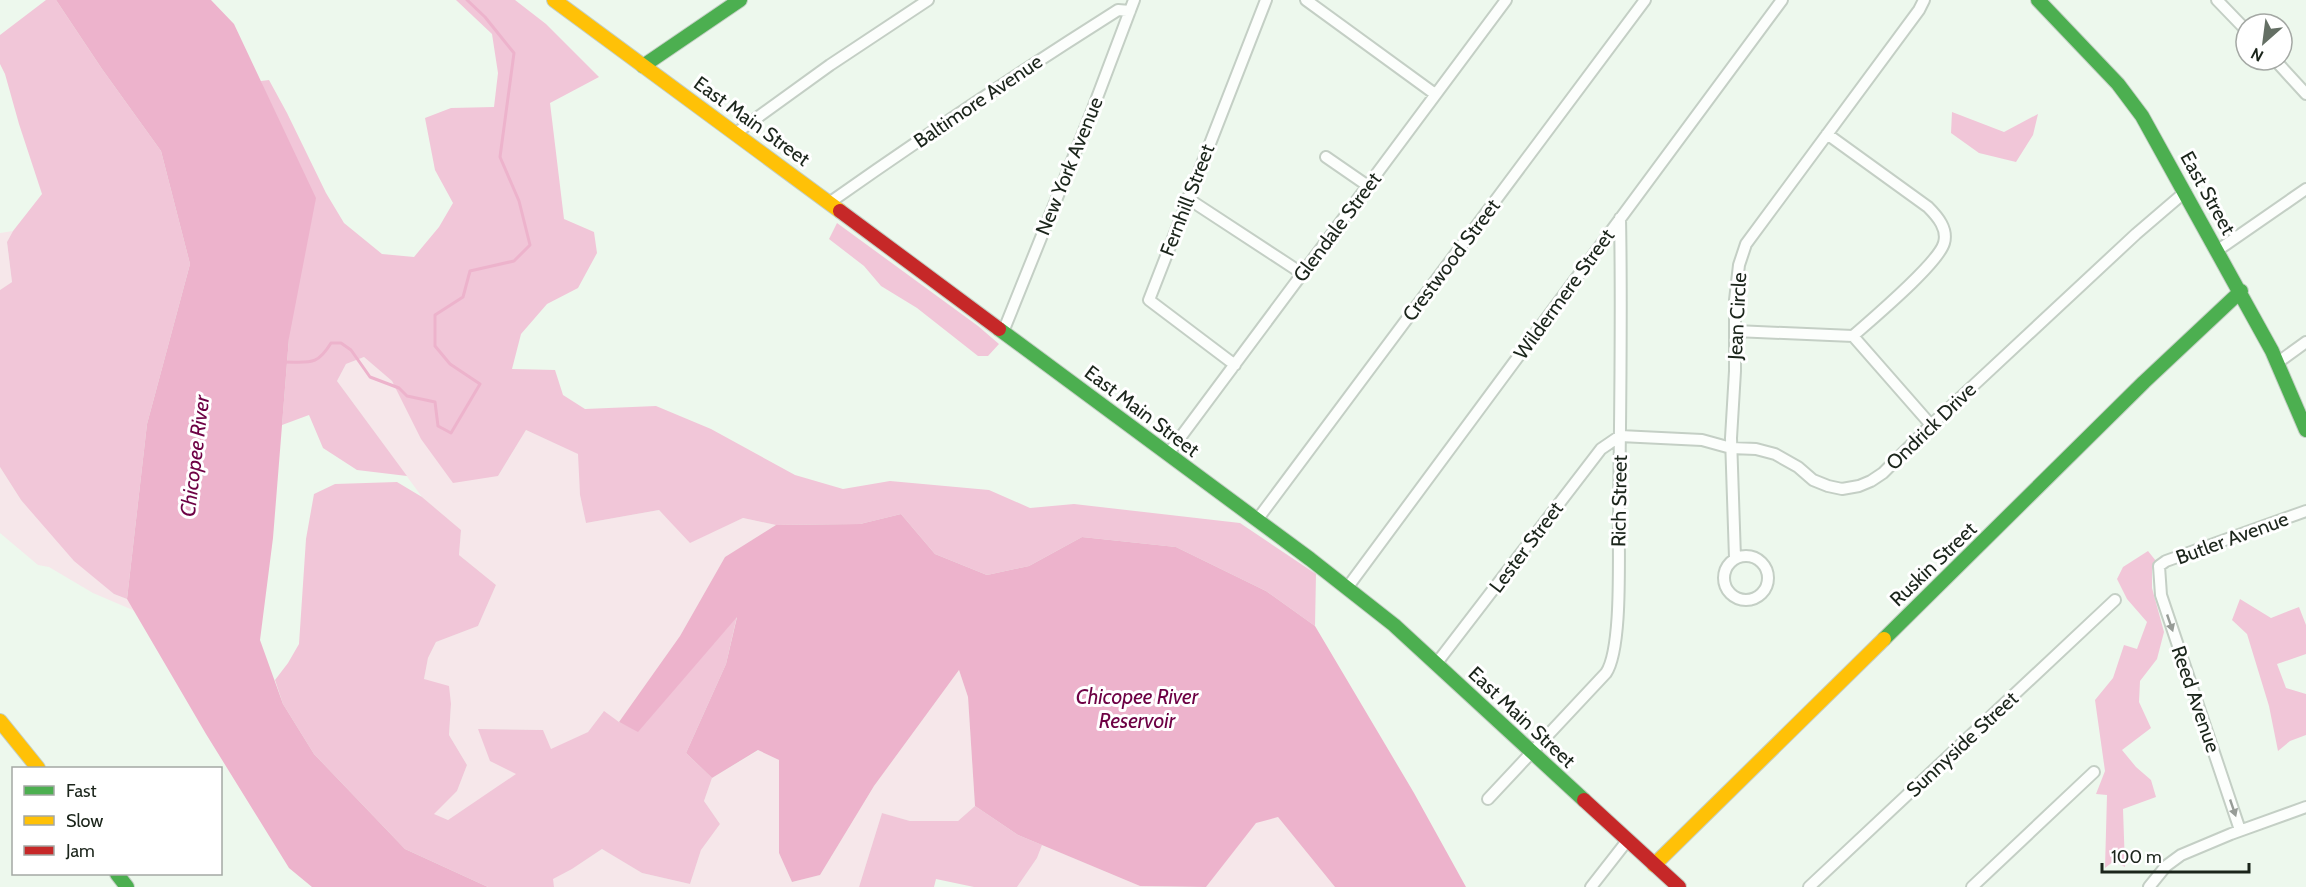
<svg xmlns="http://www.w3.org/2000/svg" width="2306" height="887" viewBox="0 0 2306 887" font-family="Cabin,sans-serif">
	<rect width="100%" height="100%" fill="#edf8ed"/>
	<!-- green -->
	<path fill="#f6e7ea" d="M13,231L7,242L12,282L0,290V233Z
		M364,357L392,381L407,409L498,476L526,430L579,454L580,495L586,523L659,510L691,542L743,518L776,525L725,557L680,636L619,722L603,712L588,732L551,750L543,730L478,729L517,774L448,820L433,814L457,791L467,765L449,735L451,704L424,679L428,658L436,642L478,626L496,585L459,555L461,530L422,497L337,381L346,364Z
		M0,467L21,500L114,594L127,599L135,611L93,593L49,567L38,565L0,533Z
		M959,670L968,697L975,806L958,821H910L882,813L859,887H554L552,879L572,869L602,849L642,873L690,884L701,850L720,824L704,801L712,778L759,750L779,760V853L792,882L820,875L874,786Z
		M1278,817L1335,887H1206L1256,822Z
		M1042,845L1140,886L1171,887H1017L1037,858Z"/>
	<!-- forest -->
	<path fill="#f1c6d8" d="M46,0H56L102,69L161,151L190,264L147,424L127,599L114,594L74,561L21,500L0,467V290L12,282L7,242L13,231L42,194L19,124L5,74L0,64V35Z
		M456,0H515L546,24L599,77L550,103L564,219L594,232L597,253L578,288L547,304L521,334L512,369L555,370L563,395L585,409L656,406L711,429L795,475L843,489L890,481L989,490L1030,508L1074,504L1240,523L1316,574L1315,626L1266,591L1176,547L1082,537L1029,566L987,575L935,554L901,514L860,524L776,525L743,518L690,543L659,510L586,523L580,495L578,454L526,430L498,476L453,483L421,439L392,381L364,357L346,364L337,381L407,476L357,470L323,448L309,415L282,425L289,338L261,81L269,80L287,113L326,193L344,223L382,254L414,257L439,227L453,203L435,170L425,118L451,108L494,107L498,73L492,34Z
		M1952,112L2004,132L2038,114L2033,135L2016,162L1979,153L1951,133Z
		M837,223L978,326L999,344L988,356H978L917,308L881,286L864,266L829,239Z
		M397,482L422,497L461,530L459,555L496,585L478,626L436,642L428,658L424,679L449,686L451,704L449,735L467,765L457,791L434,814L448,820L516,774L490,761L478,729L543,730L551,749L588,732L604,711L619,722L638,731L737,616L726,664L686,753L712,778L704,801L720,824L701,850L690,884L642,873L602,849L572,869L553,879L554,887H488L405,849L314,754L283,704L275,680L288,663L299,644L306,539L314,494L335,484Z
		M2148,551L2156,561L2152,570V588L2164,632L2157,659L2140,681L2139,702L2151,728L2122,750L2136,767L2151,780L2156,797L2123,809L2125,867L2114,861L2105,868L2107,795L2096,794L2105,771L2095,700L2113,678L2124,645L2137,649L2147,622L2127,599L2117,579L2123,567Z
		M2240,599L2271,618L2299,607L2306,625V654L2277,664L2286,688L2306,694V735L2290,741L2278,751L2269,706L2247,634L2232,620Z
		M975,806L1018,835L1042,845L1037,858L1017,887H974L936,879L934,887H859L882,813L910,821H958Z"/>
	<!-- water -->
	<path fill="#edb3cc" d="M56,0H211L234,24L316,198L289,338L273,538L260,640L283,704L314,754L405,849L488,887H312L289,868L206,734L127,599L147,424L190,264L161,151L102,69Z
		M901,514L935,554L987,575L1029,566L1082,537L1176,547L1266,591L1315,626L1414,793L1466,887H1335L1278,817L1256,823L1206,887L1140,886L1018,835L975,806L968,697L959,670L874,786L820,875L792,882L779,853V760L758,750L712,778L686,753L726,664L737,617L638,732L619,722L680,636L725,557L776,525L860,524Z"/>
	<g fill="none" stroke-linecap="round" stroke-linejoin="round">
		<!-- stream -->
		<path stroke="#edb3cc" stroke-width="3" d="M285,362C310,362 317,366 331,343H341L351,350L370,377L399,388L407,396L435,402L438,426L451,433L480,384L450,364L435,346V315L463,297L470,271L514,261L530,245L519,201L500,157L514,53L485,17L467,0"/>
		<!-- street casing -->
		<g stroke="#c4cfc5" stroke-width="14">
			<path id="street" d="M1306,0L1435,94
				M2217,0L2246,30
				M2275,60L2306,94
				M736,133L830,65L928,0
				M1827,134L1928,207C1938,217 1948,229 1944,243C1938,264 1872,319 1853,336
				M1326,157L1368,186
				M1187,198L1303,274
				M829,203C924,136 1020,72 1118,10L1130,11
				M2218,250L2306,189
				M1735,331L1853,336L1931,425
				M1003,332L1092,111L1134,0
				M2277,363L2306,342
				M1235,365L1149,300L1266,0
				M1168,454L1506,0
				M1257,520L1645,0
				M1724 578a22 22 0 1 1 44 0a22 22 0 1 1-44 0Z
				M1735,558L1731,438L1735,371V300L1739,265L1746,244L1919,10L1924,0
				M1347,588L1782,0
				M1436,664L1601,449L1620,436L1702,440L1731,448L1756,449L1775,454L1798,467L1813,480L1828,486L1842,489L1859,486L1871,481L1883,473L1931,425L2136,234L2185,192
				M1488,799L1606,673C1623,648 1618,550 1619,515C1620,416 1622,317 1620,218
				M2240,830L2161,595L2159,566L2166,561L2306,511
				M1591,887L1627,841
				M1809,887L2115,600
				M1972,887L2094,772
				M2149,887L2166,866L2181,855L2231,834L2306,807"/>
		</g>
		<!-- fast casing -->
		<g stroke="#c4cfc5" stroke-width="16">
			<path id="fast" d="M2038,0L2118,84L2142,116L2272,351L2306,430
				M643,66L740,0
				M999,329L1310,559L1394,625L1584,800
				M1884,639L2144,382L2241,291
				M117,874L127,887"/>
		</g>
		<!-- slow casing -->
		<g stroke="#c4cfc5" stroke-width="16">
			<path id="slow" d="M554,0L840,211
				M0,721L38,768
				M1654,865L1884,639"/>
		</g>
		<!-- jam casing -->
		<g stroke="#c4cfc5" stroke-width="16">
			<path id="jam" d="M840,211L999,329
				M1584,800L1679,887"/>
		</g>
		<!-- street -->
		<use href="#street" stroke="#fcfefc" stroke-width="10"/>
		<!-- fast -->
		<use href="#fast" stroke="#4caf50" stroke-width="14"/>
		<!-- slow -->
		<use href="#slow" stroke="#ffc107" stroke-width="14"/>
		<!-- jam -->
		<use href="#jam" stroke="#c62828" stroke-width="14"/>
	</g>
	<!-- one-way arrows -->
	<defs><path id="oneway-solid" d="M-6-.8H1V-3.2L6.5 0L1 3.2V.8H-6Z" transform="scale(1.5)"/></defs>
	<g fill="#979c97">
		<use href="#oneway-solid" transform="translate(2170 623) rotate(71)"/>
		<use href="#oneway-solid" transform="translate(2233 808) rotate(71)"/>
	</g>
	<g text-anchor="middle" stroke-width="6" stroke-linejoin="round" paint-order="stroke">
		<!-- street labels -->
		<g font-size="20" fill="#1b251b" stroke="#fff">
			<text transform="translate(978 101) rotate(-34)" y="7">Baltimore Avenue</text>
			<text transform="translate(752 121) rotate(36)" y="7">East Main Street</text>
			<text transform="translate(1069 166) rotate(-68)" y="7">New York Avenue</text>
			<text transform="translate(2208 193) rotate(61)" y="7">East Street</text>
			<text transform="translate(1187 200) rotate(-69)" y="7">Fernhill Street</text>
			<text transform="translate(1337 227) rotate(-53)" y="7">Glendale Street</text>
			<text transform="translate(1451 260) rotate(-53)" y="7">Crestwood Street</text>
			<text transform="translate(1564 294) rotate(-54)" y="7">Wildermere Street</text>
			<text transform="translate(1737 316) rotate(-87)" y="7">Jean Circle</text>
			<text transform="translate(1142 411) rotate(37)" y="7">East Main Street</text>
			<text transform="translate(1931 426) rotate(-44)" y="7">Ondrick Drive</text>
			<text transform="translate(1619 501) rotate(-89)" y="7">Rich Street</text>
			<text transform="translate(2232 538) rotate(-20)" y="7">Butler Avenue</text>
			<text transform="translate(1526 547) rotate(-53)" y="7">Lester Street</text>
			<text transform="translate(1933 564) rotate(-44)" y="7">Ruskin Street</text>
			<text transform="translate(2196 699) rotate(71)" y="7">Reed Avenue</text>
			<text transform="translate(1522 717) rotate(43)" y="7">East Main Street</text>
			<text transform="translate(1962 744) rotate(-43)" y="7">Sunnyside Street</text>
		</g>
		<!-- water labels -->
		<g font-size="21" font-style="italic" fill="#6d0144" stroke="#fff">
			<text transform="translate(195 456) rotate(-83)" y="7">Chicopee River</text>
			<text x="1137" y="704">Chicopee River<tspan x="1137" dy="24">Reservoir</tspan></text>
		</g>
	</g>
	<!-- legend -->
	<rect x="12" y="767" width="210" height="108" fill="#ffffff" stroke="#a4a8a4" stroke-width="1.5"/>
	<rect x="24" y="786" width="30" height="9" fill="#4caf50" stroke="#a4a8a4" stroke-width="1.5"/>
	<text x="66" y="797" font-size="18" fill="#1b251b">Fast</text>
	<rect x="24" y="816" width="30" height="9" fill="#ffc107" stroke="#a4a8a4" stroke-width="1.5"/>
	<text x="66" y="827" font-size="18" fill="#1b251b">Slow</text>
	<rect x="24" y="846" width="30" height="9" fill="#c62828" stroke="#a4a8a4" stroke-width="1.5"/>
	<text x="66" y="857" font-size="18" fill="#1b251b">Jam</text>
	<!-- north arrow -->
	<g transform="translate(2264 42) rotate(208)"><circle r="28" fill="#ffffff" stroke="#a4a8a4" stroke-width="1.5"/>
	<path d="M0-4.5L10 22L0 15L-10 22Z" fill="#646f64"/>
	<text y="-9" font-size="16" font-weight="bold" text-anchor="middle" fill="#1b251b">N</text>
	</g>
	<!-- scale -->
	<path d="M2102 863v9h147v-9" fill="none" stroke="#1b251b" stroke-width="3"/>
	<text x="2111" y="863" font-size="18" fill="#1b251b" stroke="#ffffff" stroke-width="4.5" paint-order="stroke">100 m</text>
</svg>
